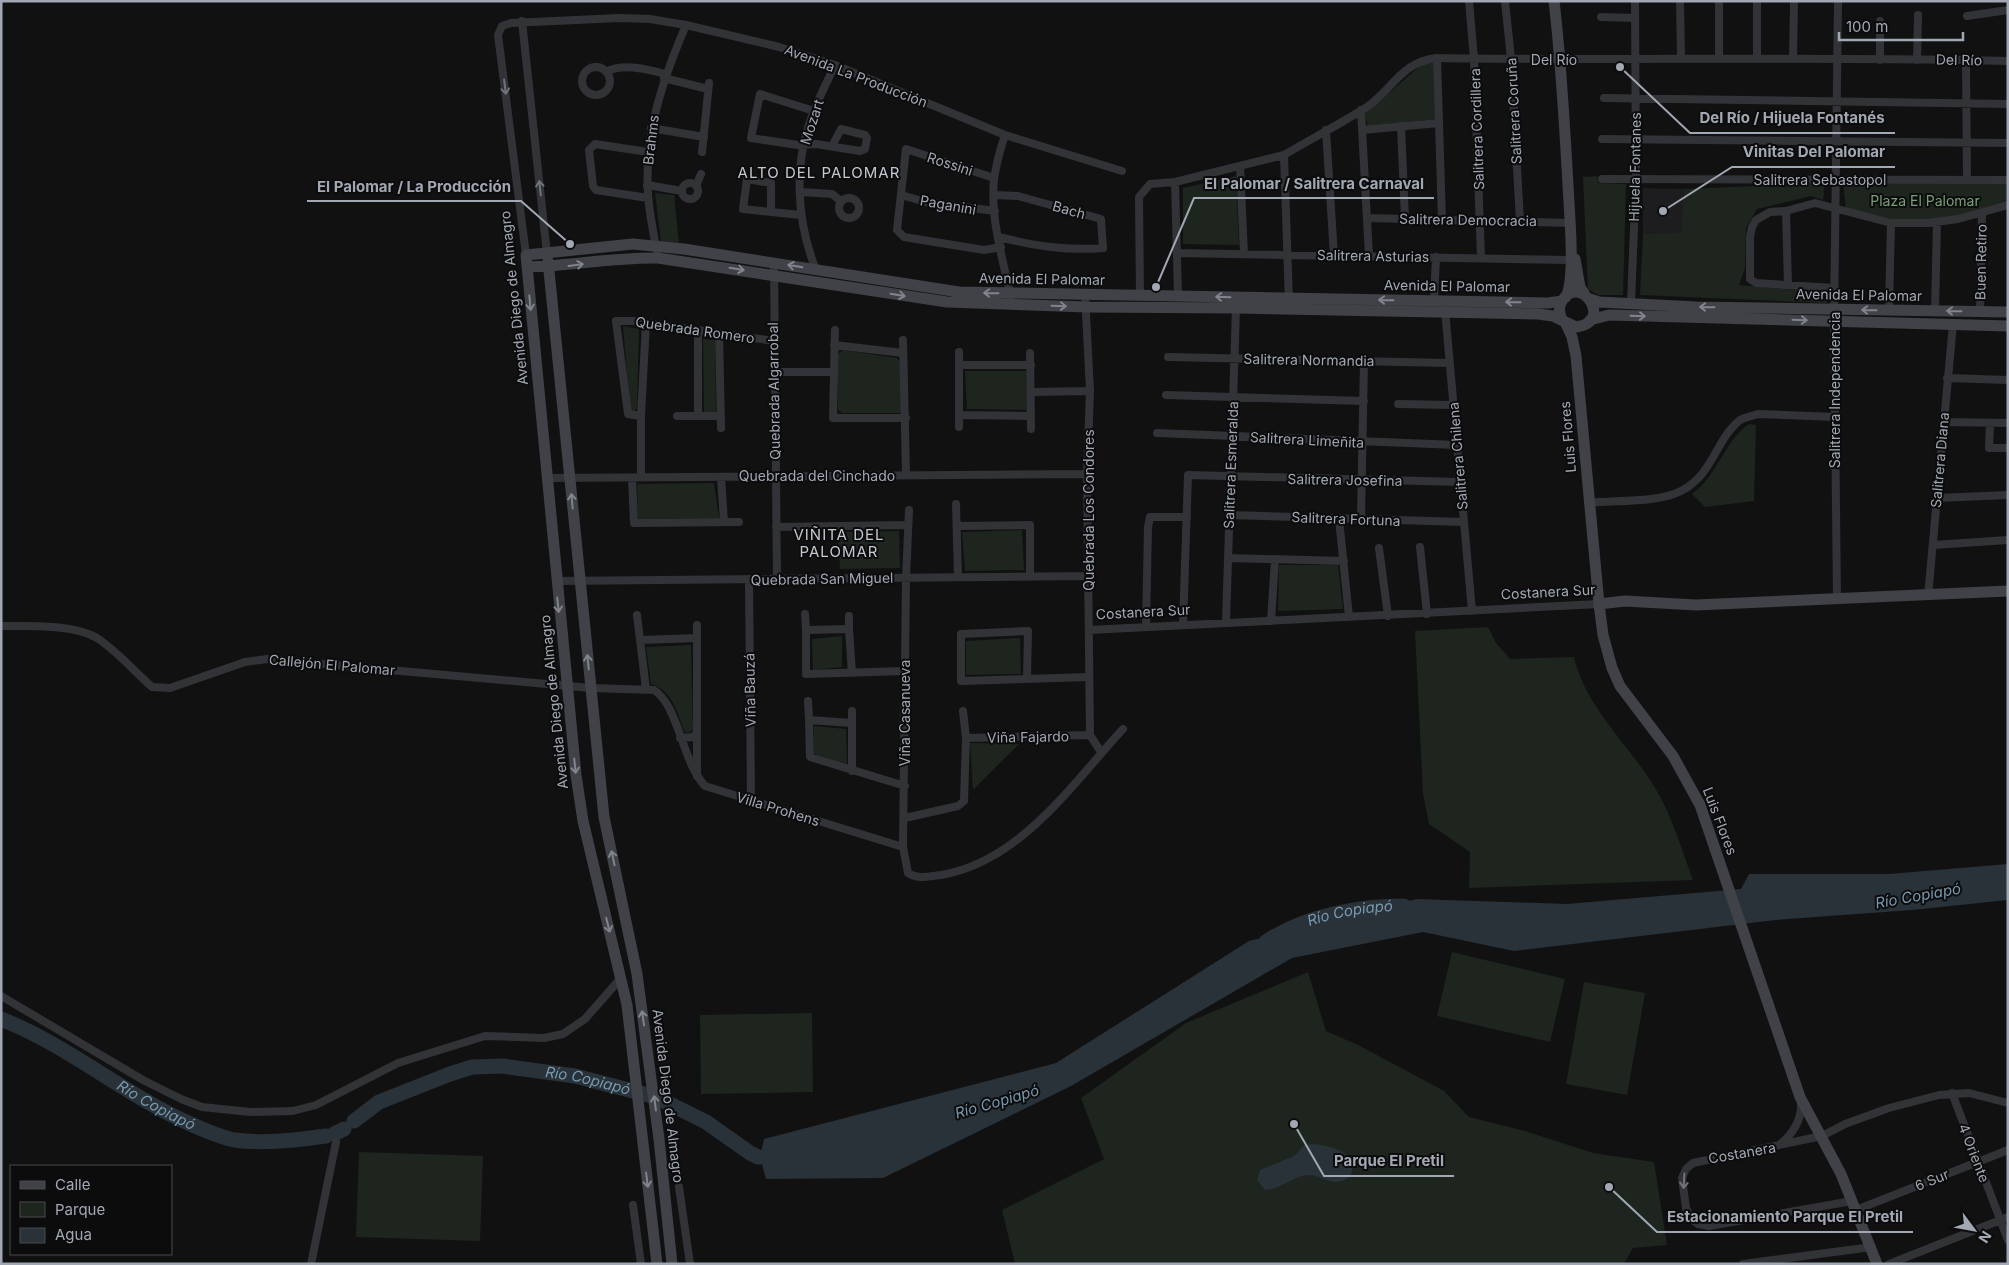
<svg xmlns="http://www.w3.org/2000/svg" width="2009" height="1265" viewBox="0 0 2009 1265" font-family="Inter,sans-serif">
	<rect width="100%" height="100%" fill="#111112"/>
	<!-- built -->
	<path fill="#1d1d1f" d="M1643,188L1684,189L1681,234H1643Z"/>
	<!-- green -->
	<path fill="#1d251e" d="M1434,63L1437,119L1368,126L1365,114L1422,64Z
		M1236,176L1239,245L1183,244V188Z
		M1597,176L1598,183L1626,184L1623,295H1598L1588,289L1583,177Z
		M1843,180L2008,182V202C1981,210 1953,220 1926,221C1899,222 1872,217 1846,211Z
		M1825,183L1823,200L1811,196L1757,209L1746,228L1745,268L1739,285L1827,293V303L1640,295L1643,234L1681,233L1684,189Z
		M655,193L674,195L679,243L661,242Z
		M623,326L639,329L637,408L633,413L630,410Z
		M703,339L715,340L716,413H704Z
		M843,350L897,358L900,362L903,406L900,413H842L838,410V354Z
		M965,371H1026L1027,410L967,409Z
		M1749,424L1756,425L1754,501L1705,507L1692,494C1718,475 1724,441 1749,424Z
		M714,483L719,518L638,519L637,484Z
		M1022,530L1024,570L965,571L962,532Z
		M899,531L900,568L840,569L838,532Z
		M1279,565H1338L1343,609L1278,611Z
		M1488,627L1496,643L1510,659L1574,657C1585,706 1628,744 1654,786C1672,815 1681,848 1693,880L1469,888L1470,852L1429,824L1423,794L1415,631Z
		M842,636V667L813,670L812,639Z
		M1020,638L1021,674L966,675V641Z
		M691,645L693,730L688,733L684,731C677,712 673,691 651,684L646,647Z
		M814,726L846,729L847,764L814,754Z
		M970,743L1019,744L973,790Z
		M1452,952L1565,979L1550,1042L1437,1016Z
		M1308,972L1326,1031L1358,1045L1444,1091L1469,1117L1525,1131L1593,1153L1654,1162L1667,1245L1633,1248L1624,1264H1015L1002,1210L1104,1159L1081,1098L1186,1023Z
		M1584,982L1645,993L1627,1095L1566,1084Z
		M812,1013L813,1092L701,1094L700,1015Z
		M359,1152L483,1156L480,1241L356,1237Z"/>
	<!-- water -->
	<path fill="#293238" d="M2008,864V900L1912,910L1776,920L1514,951L1423,932L1292,958L1071,1086L883,1178L766,1179L760,1157L764,1139L1056,1063L1249,941L1417,899L1567,904L1741,889L1749,874H1889Z
		M1313,1144C1327,1145 1356,1151 1352,1171C1351,1176 1347,1180 1341,1181C1330,1185 1320,1174 1308,1175C1292,1176 1283,1189 1265,1190L1257,1180L1260,1170L1294,1156L1305,1145Z"/>
	<g fill="none" stroke-linecap="round" stroke-linejoin="round">
		<!-- river -->
		<g stroke="#293238" stroke-width="15">
			<path id="s1" d="M1266,942C1304,916 1359,906 1404,906"/>
			<path id="s2" d="M1,1019C70,1046 127,1097 195,1126C207,1131 222,1138 235,1140C264,1144 297,1140 326,1136"/>
			<path id="s3" d="M354,1121L379,1102L450,1074L472,1067L502,1066L575,1076L656,1097L706,1122L750,1153L758,1157L780,1158"/>
			<path d="M334,1134L344,1129"/>
		</g>
		<!-- street -->
		<path stroke="#323337" stroke-width="8" d="M1469,1L1474,59L1481,258
			M1505,1L1511,59L1520,221
			M1680,1L1681,58
			M1967,16L2008,10
			M1601,17L1635,18
			M522,21L547,254
			M1880,21V60
			M1437,58L1442,220
			M1757,58V1
			M1719,59V1
			M1793,59L1794,1
			M1917,60L1918,15
			M1966,60L1967,180
			M582 81a14 14 0 1 1 28 0a14 14 0 1 1-28 0Z
			M606,72C623,63 647,69 665,74
			M664,78L708,89
			M1604,98L2008,104
			M1361,110L1369,256
			M814,111L760,94L751,138L798,145L816,144L860,151L865,149L867,138L865,135L841,129L832,146
			M1401,126L1405,219
			M651,128L704,137
			M1326,130L1334,256
			M1362,130L1439,123
			M1005,135C1000,150 996,164 994,180C990,217 1003,261 1011,297
			M1602,139L2008,143
			M702,152L709,83
			M1240,166L1244,254
			M994,178L906,149L897,230L904,237L984,250L1001,247
			M1602,179L2008,180
			M1175,182L1178,296
			M682 191a8 8 0 1 1 16 0a8 8 0 1 1-16 0Z
			M647,185L682,191
			M696,186L701,174
			M801,192L832,194L841,201
			M901,195L926,202L995,211
			M994,195L1018,196L1101,219L1103,248C1066,251 1035,246 999,237
			M839 208a10 10 0 1 1 20 0a10 10 0 1 1-20 0Z
			M648,198L596,190L593,186L589,150L595,144L648,152
			M1786,211L1788,285
			M771,212V183L747,179L743,209L801,215
			M1367,218L1570,223
			M657,250C654,240 653,229 651,219C639,150 659,88 686,25
			M1177,253L1570,260
			M526,255L498,35L502,26L511,23L619,18L650,19L686,25L779,47L835,65L1005,135L1122,171
			M774,263L777,579
			M816,270C796,220 793,161 814,111C820,95 828,80 835,65
			M1835,288L1756,283L1750,279V237L1752,227L1756,220L1770,212L1786,211L1815,203L1891,223H1928L1958,219L2008,205
			M1085,294L1090,391L1087,474L1090,735L1101,752
			M1140,295L1139,197L1150,184L1175,182L1284,155
			M1434,301L1436,257
			M1289,302L1284,155C1311,139 1340,124 1367,107C1394,88 1401,62 1437,58C1627,61 1818,56 2008,61
			M1631,303L1636,179L1635,1
			M1445,310L1472,611
			M1889,310L1891,223
			M1935,311L1937,222
			M1980,312L1982,213
			M835,330L833,418H906
			M719,333L721,428
			M903,340L906,475
			M834,345L903,353
			M959,352V427
			M1030,353L1031,429
			M1168,357L1449,363
			M959,365H1031
			M774,372H834
			M1947,378L2008,380
			M1032,392L1090,391
			M1166,395L1364,401
			M1398,404L1453,405
			M959,415L1031,416
			M641,416L628,414L616,321H634L774,341
			M677,416H721
			M698,416V330
			M1943,422L2008,423
			M1990,423L1989,448H2008
			M1157,433L1457,445
			M721,477L724,522
			M546,478L1087,474
			M632,478L634,523L739,522
			M641,478V416L646,323
			M1937,498L2008,495
			M1589,503C1615,500 1658,503 1681,491C1714,474 1715,440 1740,420C1745,417 1752,416 1758,414L1835,417
			M956,504L958,577
			M909,510L906,578L903,847L908,873C918,880 930,876 941,875C1020,862 1072,784 1123,729
			M1229,515L1464,522
			M1339,519L1349,617
			M1361,519L1364,361
			M957,526L1030,525V576
			M776,527L907,525
			M1933,545L2008,540
			M1420,547L1427,614
			M1379,548L1388,616
			M1228,558L1344,561
			M749,579L751,801
			M556,581L1088,576
			M1928,596L1953,324
			M1837,599L1834,321L1838,1
			M805,614L806,630
			M637,615L646,689
			M1271,621L1275,559
			M1226,623L1236,308
			M697,625V776
			M1183,625L1188,475L1460,482
			M1,626C27,626 74,624 97,638C117,651 134,671 152,687L170,688L245,662L267,659L591,688L654,690C679,706 682,762 705,786L903,847
			M1146,627L1148,527L1150,517H1187
			M849,629V616
			M1089,630L1599,604
			M640,640L697,638
			M852,673L849,629L806,630V674L905,671
			M1027,678L1028,631L961,634V681L1089,677
			M808,701L809,720
			M963,711L966,738
			M852,723V711
			M680,738L693,737L697,733
			M852,771V723L809,720L810,757L905,786
			M905,818L958,806L964,801L966,738L1090,735
			M1,996L143,1080L181,1099L202,1107L250,1112L293,1111L316,1105L398,1063L485,1036L544,1038L563,1034L585,1019L621,978
			M1952,1093L2008,1240
			M1779,1145C1793,1134 1802,1120 1801,1102
			M679,1187L690,1264
			M1852,1201L1709,1226L1698,1224L1691,1219L1686,1208L1682,1178L1686,1169L1693,1163L1822,1136L1845,1124L1889,1108L1939,1095L1969,1093L2008,1103
			M633,1205L641,1264
			M1856,1210L2008,1150
			M311,1264L336,1142
			M1743,1264L1872,1247
			M1889,1264L2008,1217"/>
		<!-- secondary -->
		<path stroke="#404247" stroke-width="11" d="M1554,1C1562,68 1565,135 1569,202C1570,224 1575,278 1566,297
			M1575,259L1580,287L1585,295
			M548,261L604,817L637,974L659,1139L672,1264
			M527,267C571,266 614,257 658,258L947,302L1087,307L1236,308L1538,314L1553,316L1576,327C1615,322 1580,272 1562,301C1558,307 1559,313 1562,320
			M1590,299L1599,302L1696,307L2008,312
			M1590,320L1609,315L2008,326
			M1566,324L1572,337L1576,356L1599,604L1603,635L1612,668L1620,686L1673,756L1700,805L1800,1097L1841,1174L1877,1264
			M1599,604L1625,601L1696,605L2008,591
			M657,1264L627,1005L583,821L576,775L526,255L633,244L684,249L959,292L1548,303L1562,301"/>
	</g>
	<!-- one-way arrows -->
	<defs><path id="oneway-shaft" d="M-6 0H5M1.5-3L5.5 0L1.5 3" fill="none" stroke-width="1.6" stroke-linecap="round" stroke-linejoin="round" transform="scale(1.25)"/></defs>
	<g stroke="#70737b">
		<use href="#oneway-shaft" transform="translate(505 87) rotate(83)"/>
		<use href="#oneway-shaft" transform="translate(540 188) rotate(-96)"/>
		<use href="#oneway-shaft" transform="translate(1684 1181) rotate(93)"/>
	</g>
	<g stroke="#80848d">
		<use href="#oneway-shaft" transform="translate(576 265) rotate(-8)"/>
		<use href="#oneway-shaft" transform="translate(795 266) rotate(-171)"/>
		<use href="#oneway-shaft" transform="translate(737 269) rotate(9)"/>
		<use href="#oneway-shaft" transform="translate(991 293) rotate(-179)"/>
		<use href="#oneway-shaft" transform="translate(898 295) rotate(9)"/>
		<use href="#oneway-shaft" transform="translate(1223 297) rotate(-178)"/>
		<use href="#oneway-shaft" transform="translate(1386 300) rotate(-179)"/>
		<use href="#oneway-shaft" transform="translate(1513 302) rotate(-179)"/>
		<use href="#oneway-shaft" transform="translate(530 303) rotate(85)"/>
		<use href="#oneway-shaft" transform="translate(1059 306) rotate(2)"/>
		<use href="#oneway-shaft" transform="translate(1707 307) rotate(-179)"/>
		<use href="#oneway-shaft" transform="translate(1869 310) rotate(-179)"/>
		<use href="#oneway-shaft" transform="translate(1954 311) rotate(-179)"/>
		<use href="#oneway-shaft" transform="translate(1638 316) rotate(2)"/>
		<use href="#oneway-shaft" transform="translate(1800 320) rotate(2)"/>
		<use href="#oneway-shaft" transform="translate(572 501) rotate(-95)"/>
		<use href="#oneway-shaft" transform="translate(558 605) rotate(84)"/>
		<use href="#oneway-shaft" transform="translate(588 662) rotate(-96)"/>
		<use href="#oneway-shaft" transform="translate(575 766) rotate(84)"/>
		<use href="#oneway-shaft" transform="translate(613 858) rotate(-102)"/>
		<use href="#oneway-shaft" transform="translate(608 925) rotate(76)"/>
		<use href="#oneway-shaft" transform="translate(643 1018) rotate(-98)"/>
		<use href="#oneway-shaft" transform="translate(655 1103) rotate(-97)"/>
		<use href="#oneway-shaft" transform="translate(647 1180) rotate(83)"/>
	</g>
	<g text-anchor="middle" stroke-width="4" stroke-linejoin="round" paint-order="stroke">
		<!-- street labels -->
		<g font-size="14" fill="#a2a8b3" stroke="#0c0c0d">
			<text x="1554" y="65">Del Río</text>
			<text transform="translate(1959 60) rotate(1)" y="5">Del Río</text>
			<text transform="translate(856 76) rotate(21)" y="5">Avenida La Producción</text>
			<text transform="translate(1514 111) rotate(-93)" y="5">Salitrera Coruña</text>
			<text transform="translate(812 122) rotate(-72)" y="5">Mozart</text>
			<text transform="translate(1477 129) rotate(-92)" y="5">Salitrera Cordillera</text>
			<text transform="translate(651 140) rotate(-83)" y="5">Brahms</text>
			<text transform="translate(950 164) rotate(18)" y="5">Rossini</text>
			<text transform="translate(1635 167) rotate(-89)" y="5">Hijuela Fontanes</text>
			<text x="1820" y="185">Salitrera Sebastopol</text>
			<text transform="translate(948 205) rotate(10)" y="5">Paganini</text>
			<text transform="translate(1069 210) rotate(16)" y="5">Bach</text>
			<text transform="translate(1468 220) rotate(1)" y="5">Salitrera Democracia</text>
			<text transform="translate(1373 256) rotate(1)" y="5">Salitrera Asturias</text>
			<text transform="translate(1981 262) rotate(-89)" y="5">Buen Retiro</text>
			<text transform="translate(1042 279) rotate(1)" y="5">Avenida El Palomar</text>
			<text transform="translate(1447 286) rotate(1)" y="5">Avenida El Palomar</text>
			<text transform="translate(1859 295) rotate(1)" y="5">Avenida El Palomar</text>
			<text transform="translate(514 298) rotate(-96)" y="5">Avenida Diego de Almagro</text>
			<text transform="translate(695 330) rotate(8)" y="5">Quebrada Romero</text>
			<text transform="translate(1309 360) rotate(1)" y="5">Salitrera Normandia</text>
			<text transform="translate(1835 390) rotate(-90)" y="5">Salitrera Independencia</text>
			<text transform="translate(774 391) rotate(-91)" y="5">Quebrada Algarrobal</text>
			<text transform="translate(1568 437) rotate(-95)" y="5">Luis Flores</text>
			<text transform="translate(1307 440) rotate(3)" y="5">Salitrera Limeñita</text>
			<text transform="translate(1458 456) rotate(-95)" y="5">Salitrera Chilena</text>
			<text transform="translate(1940 460) rotate(-85)" y="5">Salitrera Diana</text>
			<text transform="translate(1231 465) rotate(-88)" y="5">Salitrera Esmeralda</text>
			<text x="817" y="481">Quebrada del Cinchado</text>
			<text transform="translate(1345 480) rotate(1)" y="5">Salitrera Josefina</text>
			<text transform="translate(1089 510) rotate(-90)" y="5">Quebrada Los Condores</text>
			<text transform="translate(1346 519) rotate(2)" y="5">Salitrera Fortuna</text>
			<text transform="translate(822 579) rotate(-1)" y="5">Quebrada San Miguel</text>
			<text transform="translate(1548 592) rotate(-3)" y="5">Costanera Sur</text>
			<text transform="translate(1143 612) rotate(-3)" y="5">Costanera Sur</text>
			<text transform="translate(332 665) rotate(5)" y="5">Callejón El Palomar</text>
			<text transform="translate(750 690) rotate(-91)" y="5">Viña Bauzá</text>
			<text transform="translate(554 702) rotate(-96)" y="5">Avenida Diego de Almagro</text>
			<text transform="translate(905 713) rotate(-90)" y="5">Viña Casanueva</text>
			<text transform="translate(1028 737) rotate(-1)" y="5">Viña Fajardo</text>
			<text transform="translate(778 809) rotate(17)" y="5">Villa Prohens</text>
			<text transform="translate(1720 821) rotate(69)" y="5">Luis Flores</text>
			<text transform="translate(668 1096) rotate(83)" y="5">Avenida Diego de Almagro</text>
			<text transform="translate(1742 1153) rotate(-10)" y="5">Costanera</text>
			<text transform="translate(1974 1153) rotate(69)" y="5">4 Oriente</text>
			<text transform="translate(1932 1180) rotate(-22)" y="5">6 Sur</text>
		</g>
		<!-- park labels -->
		<g font-size="14" fill="#789f78" stroke="#0c0c0d">
			<text x="1925" y="206">Plaza El Palomar</text>
		</g>
		<!-- neighbourhood labels -->
		<g font-size="15" letter-spacing="1" fill="#c3c7cf" stroke="#0c0c0d">
			<text x="819" y="178">ALTO DEL PALOMAR</text>
			<text x="839" y="540">VIÑITA DEL<tspan x="839" dy="17">PALOMAR</tspan></text>
		</g>
		<!-- water labels -->
		<g font-size="15" font-style="italic" fill="#7798b0" stroke="#0c0c0d">
			<text transform="translate(1918 896) rotate(-10)" y="5">Río Copiapó</text>
			<text dy="5" stroke="none"><textPath href="#s1" startOffset="90">Río Copiapó</textPath></text>
			<text dy="5" stroke="none"><textPath href="#s3" startOffset="248">Río Copiapó</textPath></text>
			<text transform="translate(997 1102) rotate(-16)" y="5">Río Copiapó</text>
			<text dy="5" stroke="none"><textPath href="#s2" startOffset="178">Río Copiapó</textPath></text>
		</g>
	</g>
	<!-- callouts -->
	<path fill="none" stroke="#a2a8b3" stroke-width="2" d="M1620 67L1690 133H1895M1663 211L1732 167H1895M1156 287L1194 198H1434M570 244L521 201H307M1294 1124L1324 1176H1454M1609 1187L1657 1232H1913"/>
	<g fill="#a2a8b3" stroke="#0c0c0d" stroke-width="2">
		<circle cx="1620" cy="67" r="5"/>
		<circle cx="1663" cy="211" r="5"/>
		<circle cx="1156" cy="287" r="5"/>
		<circle cx="570" cy="244" r="5"/>
		<circle cx="1294" cy="1124" r="5"/>
		<circle cx="1609" cy="1187" r="5"/>
	</g>
	<g font-size="15" text-anchor="middle" font-weight="bold" fill="#a2a8b3" stroke="#0c0c0d" stroke-width="4" stroke-linejoin="round" paint-order="stroke">
		<text x="1792" y="123">Del Río / Hijuela Fontanés</text>
		<text x="1814" y="157">Vinitas Del Palomar</text>
		<text x="1314" y="189">El Palomar / Salitrera Carnaval</text>
		<text x="414" y="192">El Palomar / La Producción</text>
		<text x="1389" y="1166">Parque El Pretil</text>
		<text x="1785" y="1222">Estacionamiento Parque El Pretil</text>
	</g>
	<!-- border -->
	<rect width="2009" height="1265" fill="none" stroke="#a2a8b3" stroke-width="5"/>
	<!-- legend -->
	<rect x="10" y="1165" width="162" height="90" fill="#0c0c0d" stroke="#484a4f"/>
	<rect x="20" y="1181" width="25" height="8" fill="#404247" stroke="#484a4f"/>
	<text x="55" y="1190" font-size="15" fill="#a2a8b3">Calle</text>
	<rect x="20" y="1202" width="25" height="15" fill="#1d251e" stroke="#484a4f"/>
	<text x="55" y="1215" font-size="15" fill="#a2a8b3">Parque</text>
	<rect x="20" y="1228" width="25" height="15" fill="#293238" stroke="#484a4f"/>
	<text x="55" y="1240" font-size="15" fill="#a2a8b3">Agua</text>
	<!-- north arrow -->
	<g transform="translate(1974 1230) rotate(122)" stroke="#0c0c0d" stroke-width="4" paint-order="stroke">
	<path d="M0-4L9 19L0 12L-9 19Z" fill="#a2a8b3"/>
	<text y="-8" font-size="14" font-weight="bold" text-anchor="middle" fill="#a2a8b3">N</text>
	</g>
	<!-- scale -->
	<path d="M1839 32v8h124v-8" fill="none" stroke="#a2a8b3" stroke-width="2.5"/>
	<text x="1846" y="32" font-size="15" fill="#a2a8b3" stroke="#0c0c0d" stroke-width="4" paint-order="stroke">100 m</text>
</svg>
